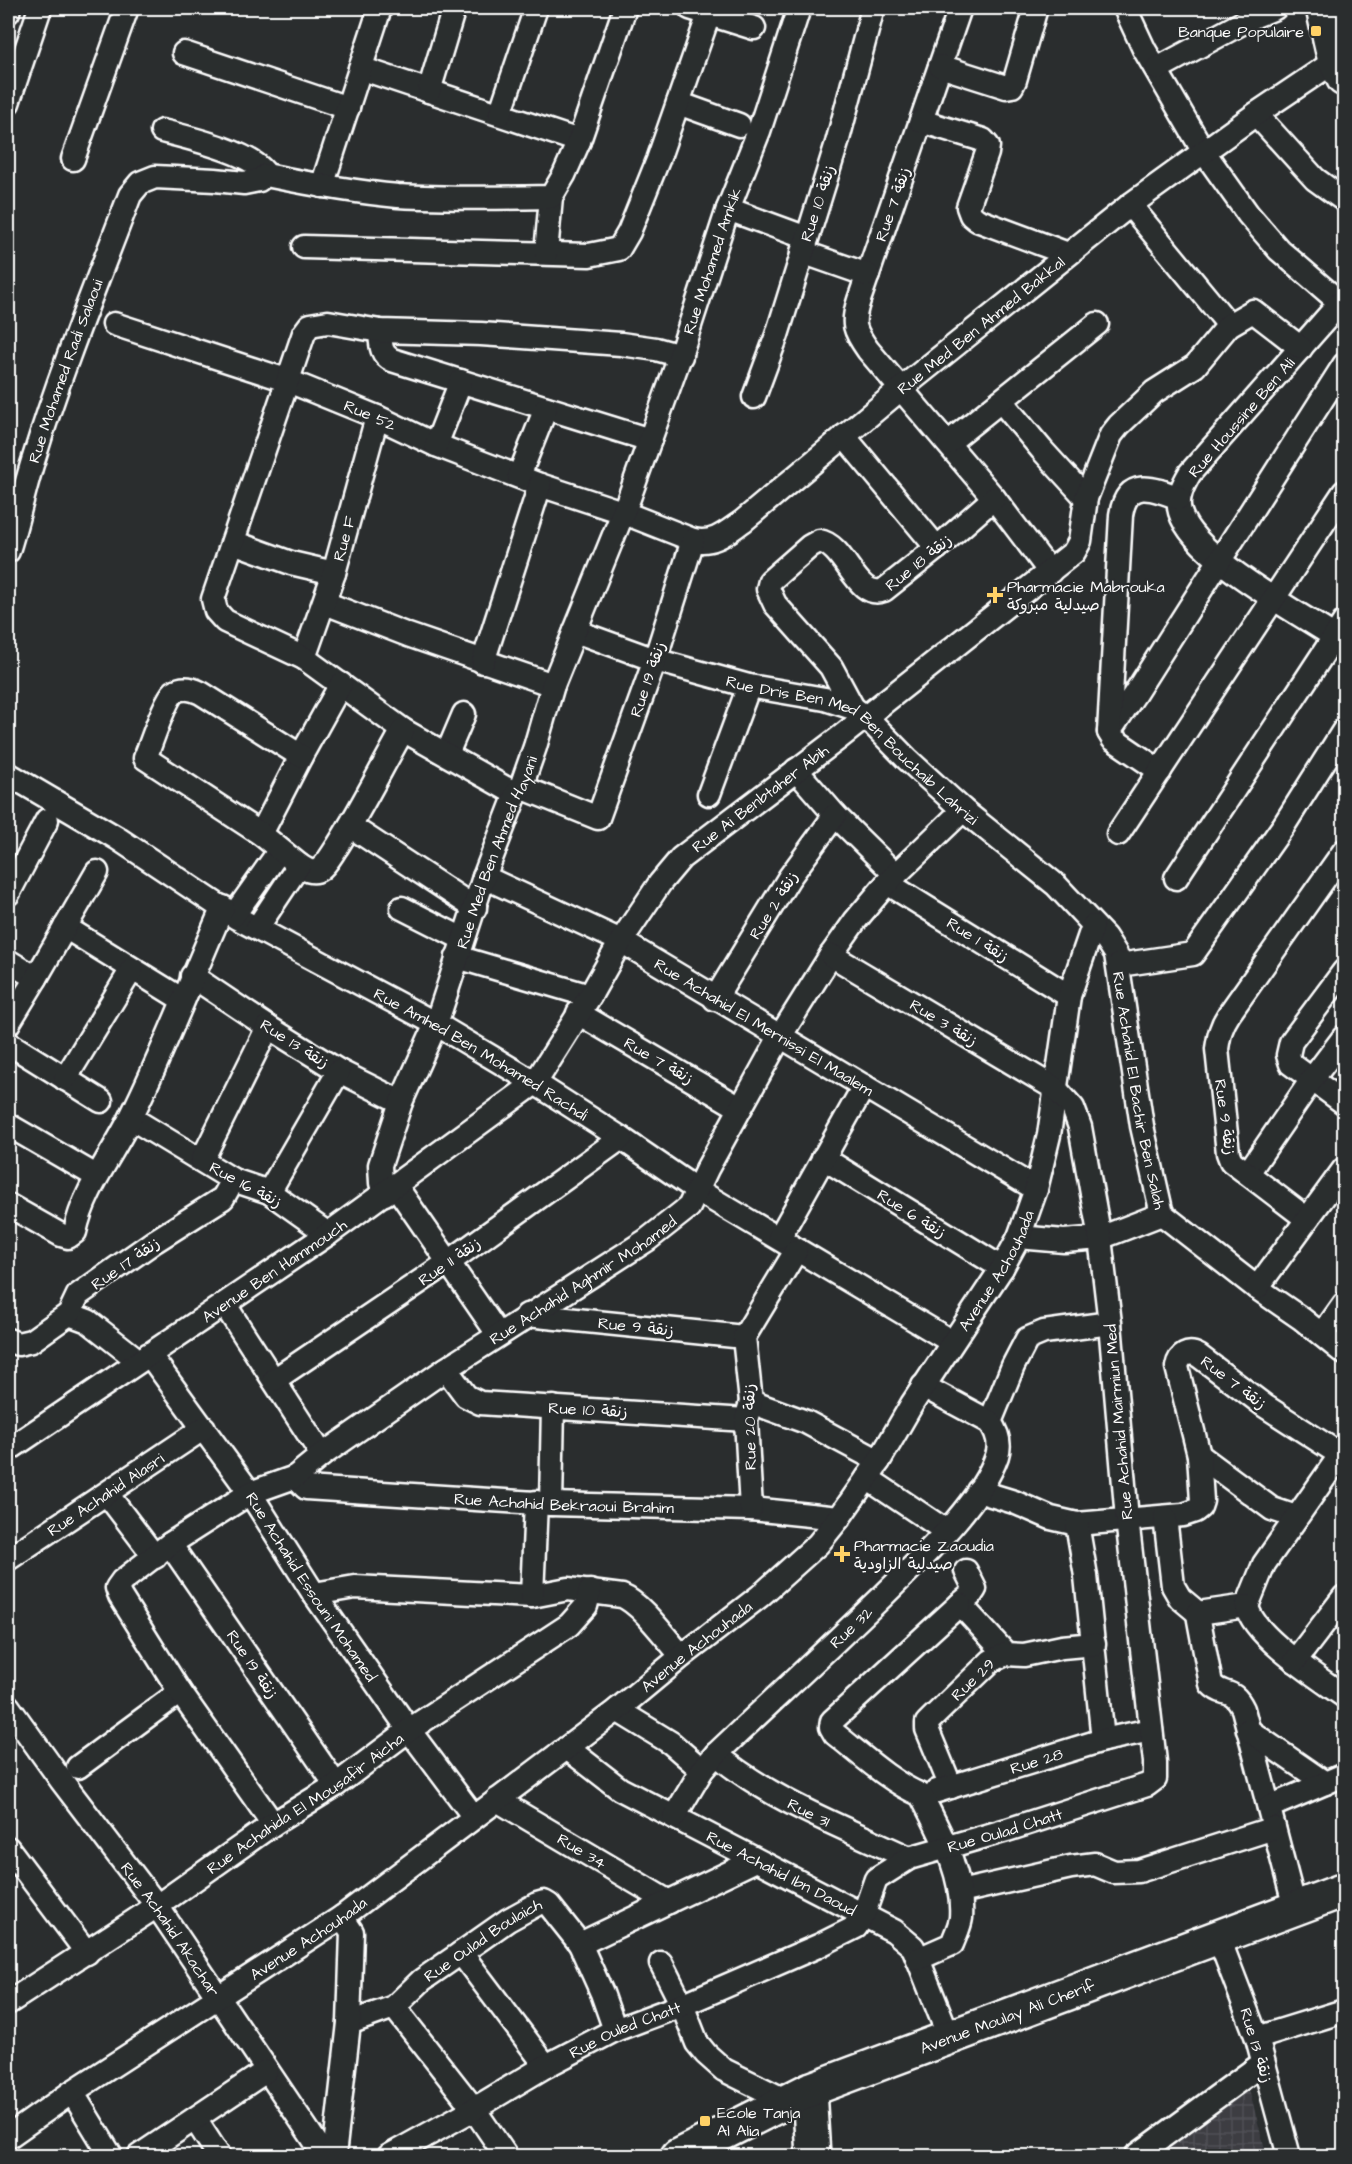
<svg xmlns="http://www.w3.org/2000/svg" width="1352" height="2164" viewBox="0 0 1352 2164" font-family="'Architects Daughter','Playpen Sans Arabic',sans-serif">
	<defs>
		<pattern id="industrial-grid" width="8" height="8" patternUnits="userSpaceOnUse" patternTransform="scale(1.5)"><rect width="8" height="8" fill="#3c3d43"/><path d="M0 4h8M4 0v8" fill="none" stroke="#505056"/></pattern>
	</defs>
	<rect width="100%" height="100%" fill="#2a2d2e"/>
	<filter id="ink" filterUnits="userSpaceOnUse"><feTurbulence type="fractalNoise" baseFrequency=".0167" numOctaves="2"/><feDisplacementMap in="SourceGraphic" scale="12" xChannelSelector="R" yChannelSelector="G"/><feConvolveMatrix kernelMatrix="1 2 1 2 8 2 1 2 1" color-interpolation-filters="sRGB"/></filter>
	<g filter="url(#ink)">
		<!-- industrial -->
		<path fill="url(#industrial-grid)" d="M1248,2086L1267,2156H1155Z"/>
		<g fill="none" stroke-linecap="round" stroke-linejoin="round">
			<!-- street casing -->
			<g stroke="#fff" stroke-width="27">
				<g id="street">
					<path d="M690,8L754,28"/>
					<path d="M960,8L859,300C851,324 854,330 868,350L994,498L1050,572"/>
					<path d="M1125,8L1144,49L1204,152L1248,214L1279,250L1344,306"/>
					<path d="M8,12L9,8"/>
					<path d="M184,53L348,108"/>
					<path d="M940,66L1006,87L1012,86L1015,80L1036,8"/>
					<path d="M360,68L579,141"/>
					<path d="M1157,69L1255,16L1275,8"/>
					<path d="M429,91L454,8"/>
					<path d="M8,103L40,8"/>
					<path d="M678,103L739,125"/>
					<path d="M500,114L536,8"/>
					<path d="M1256,114L1315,179L1344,200"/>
					<path d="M921,121L983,140L988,146L987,153L968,207L971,215L977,220L1068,254"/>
					<path d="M162,131C186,137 255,153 266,175"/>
					<path d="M73,159L127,8"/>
					<path d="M322,186L380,8"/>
					<path d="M1130,205L1229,325"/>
					<path d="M728,209L807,238"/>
					<path d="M304,247L589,255L619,249L629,232L658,160L709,14"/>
					<path d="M802,252L868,275"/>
					<path d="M546,253L551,197"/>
					<path d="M1340,303L1190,473C1183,485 1176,498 1180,512C1194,559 1304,615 1344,643"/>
					<path id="s1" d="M114,324L286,380L377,417L436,445L540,485L622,512L693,540C714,545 727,532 743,521L902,388L1130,205L1256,114L1335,61"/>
					<path d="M380,331C381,344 380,354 392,360L650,440"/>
					<path d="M754,397L777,335L837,143L873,8"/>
					<path d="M1001,401L1042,450L1086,498"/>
					<path d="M844,436L937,548"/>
					<path d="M948,443L1097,324"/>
					<path d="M436,445L461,381"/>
					<path d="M519,476L546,408"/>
					<path d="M233,542L291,563L334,573"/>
					<path id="s2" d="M8,551C18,520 24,489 34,458C61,369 97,282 130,195L140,183L155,177L215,180L244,183L259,180L266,175C310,184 354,192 398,196C449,199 500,198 551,197L564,175L579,141L625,8"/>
					<path d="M325,603L408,635L553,685"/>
					<path id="s3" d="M575,631L655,660L749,686L825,699L853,708L866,717L907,759L963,810L1056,885L1105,937L1116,954L1142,1126L1162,1214L1257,1288L1302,1319L1344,1353"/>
					<path id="s4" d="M304,658L334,573L377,417"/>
					<path d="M483,662L540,485"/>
					<path d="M853,708L831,667L775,604L768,589L770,581L810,546L819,541C846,545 856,601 884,590L937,548L994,498"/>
					<path d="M1109,732L1134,695L1344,365"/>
					<path d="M447,754L464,714"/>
					<path d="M796,770L835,815L896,875"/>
					<path d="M1160,771L1113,739L1109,732L1121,515C1127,478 1152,487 1179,498"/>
					<path id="s5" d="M8,774L117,838L237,918L436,1024L535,1083L621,1138L697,1190L952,1342"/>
					<path d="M521,787L598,818L655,660L693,540"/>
					<path d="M516,794L403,730L304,658L225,621L216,611L213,599L304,333L310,325L328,322L380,331L481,334L621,344L656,349L681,356"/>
					<path d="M709,794L749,686"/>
					<path d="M350,826L475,908"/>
					<path d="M261,834L301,756L341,684"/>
					<path d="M1118,834L1344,492"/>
					<path d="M299,865C306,870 313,874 320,869C327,864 332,854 337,847C361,809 381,769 403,730"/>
					<path id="s6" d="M484,877L621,941L1036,1189"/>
					<path d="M1176,878L1344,622"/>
					<path d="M887,883L1069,996"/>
					<path d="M8,894L47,820"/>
					<path d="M402,908L463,939"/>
					<path d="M234,915L280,850"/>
					<path d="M65,927L183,1000"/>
					<path d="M257,928L299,865L261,834L145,758C151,744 165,700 174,692C183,686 193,689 201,693L301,756"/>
					<path d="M457,957L590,996"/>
					<path d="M8,961L36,978"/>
					<path d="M1119,965L1193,954L1284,825L1344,730"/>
					<path d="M1344,971L1291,1042L1288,1055L1291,1064L1344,1103"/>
					<path d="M192,976L268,1027L339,1071L401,1102"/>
					<path d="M715,999L789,878L835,815"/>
					<path d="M578,1013L740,1108"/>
					<path d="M8,1024L36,978L97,872"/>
					<path d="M8,1043L101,1101"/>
					<path d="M65,1079L132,969"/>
					<path d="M131,1118L233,1180L269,1192L328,1234"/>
					<path d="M8,1125L96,1176"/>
					<path d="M823,1158L1002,1268"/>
					<path d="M202,1160L268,1027"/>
					<path d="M1248,1173L1313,1078L1344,1037"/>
					<path d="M396,1186L498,1334"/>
					<path d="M269,1192L339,1071"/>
					<path id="s7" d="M385,1194L381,1183L380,1165L401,1102L436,1024L484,877L516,794L521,787L535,747L553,685L629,498L679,359L728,209L759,131L799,8"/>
					<path d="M8,1205L61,1235L68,1237L75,1232C84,1189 112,1156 131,1117C165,1049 192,977 223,907"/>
					<path d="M1307,1219L1231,1161L1228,1153L1217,1049C1219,1035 1221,1026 1229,1014L1344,851"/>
					<path d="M1019,1237L1064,1241L1100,1238L1162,1214"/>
					<path d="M779,1238L864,1086"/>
					<path d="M1257,1288L1344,1169"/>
					<path d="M225,1305L322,1455"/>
					<path d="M69,1314L88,1321L139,1361"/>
					<path d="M527,1315L744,1337"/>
					<path d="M1322,1335L1344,1304"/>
					<path d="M8,1340L18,1344L31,1341L69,1314L78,1295L155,1241L223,1198L233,1180"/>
					<path id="s8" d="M149,1354L250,1493L314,1594L409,1730L474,1817"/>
					<path d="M446,1369L466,1396L480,1403L746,1420"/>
					<path d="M274,1380L449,1262L621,1138"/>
					<path d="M751,1402L806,1422L879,1461"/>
					<path d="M990,1422L1013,1366L1027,1339L1044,1332L1110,1323"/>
					<path id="s9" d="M8,1450L328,1234L535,1083L590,996L621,941L660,883L681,858L839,738L1074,552L1080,541L1086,498L1111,435L1119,425L1154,392L1195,366L1229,325L1253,311L1301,348"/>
					<path d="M1199,1455L1272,1509L1296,1517"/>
					<path id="s10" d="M295,1477L306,1488L551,1504L751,1509L839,1518"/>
					<path d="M867,1478L946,1531"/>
					<path d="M978,1491L1014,1502L1051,1518L1077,1524L1183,1515L1195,1511L1200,1507L1202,1501L1199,1455L1177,1367C1179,1355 1188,1350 1199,1356L1265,1406L1330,1448L1343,1452"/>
					<path d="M107,1494L155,1557"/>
					<path d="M551,1504L553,1407"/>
					<path d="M751,1509L746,1420L751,1402L744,1337L796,1251"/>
					<path d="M1165,1517L1173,1586L1180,1598L1198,1613"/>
					<path d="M1077,1524L1086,1576L1103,1740"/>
					<path d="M170,1544L336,1785"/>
					<path id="s11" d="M8,1559L204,1428"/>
					<path d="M966,1571L975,1589L971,1595L960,1604L1006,1654"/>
					<path d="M314,1594L355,1587L532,1596L568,1589L622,1596C642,1604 666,1639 682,1656"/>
					<path d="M532,1596L536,1502"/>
					<path d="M1247,1606L1198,1613L1199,1620L1211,1684C1224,1698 1232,1686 1243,1709L1295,1908"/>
					<path d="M1247,1606L1264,1564L1344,1450"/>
					<path d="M1247,1606C1253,1636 1319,1678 1344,1696"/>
					<path d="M1295,1661L1344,1597"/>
					<path id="s12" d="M8,1706L61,1780L157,1906L325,2156"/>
					<path d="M617,1710L671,1743L702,1770"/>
					<path d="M1248,1730L1325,1783"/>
					<path id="s13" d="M567,1748L620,1789L894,1931L913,1947L918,1959L949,2037"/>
					<path id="s14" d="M716,1754C772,1801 843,1827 909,1858"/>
					<path d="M78,1767L180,1692"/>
					<path id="s15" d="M951,1787L927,1729V1723L932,1718L991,1661L1006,1654L1024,1655L1062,1647L1094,1644"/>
					<path id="s16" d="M937,1791L1103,1740L1151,1730"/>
					<path id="s17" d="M497,1800L669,1902"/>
					<path d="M1269,1807L1344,1775"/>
					<path id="s18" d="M674,1817L702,1770L716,1754C771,1702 827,1650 882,1597C918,1561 980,1505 997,1456C1001,1444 997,1432 990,1422L923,1386"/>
					<path id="s19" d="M273,1824L180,1692L120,1596L117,1588L122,1581L170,1544L250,1493L295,1477L322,1455L446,1369L647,1240L689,1207L707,1169L781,1035L831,955L855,921L887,883L963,810"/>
					<path d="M8,1848L87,1953"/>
					<path d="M960,1892L1071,1867L1095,1864L1114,1872L1139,1871L1274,1828"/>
					<path d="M1218,1936L1257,2038L1289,2156"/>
					<path d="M580,1944L756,1860"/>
					<path d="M461,1953L546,2066"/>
					<path d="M918,1959L952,1944C955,1936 960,1926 961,1918C964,1874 940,1833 921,1795C889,1781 863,1756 835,1734L831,1727L832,1721L960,1604"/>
					<path d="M661,1963L682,2005L697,2043L706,2054L724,2070L787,2101"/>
					<path id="s20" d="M8,2003L157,1906L273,1824L336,1785L409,1730L569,1625L586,1606L590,1591"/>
					<path d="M394,2007L474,2109L506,2156"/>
					<path id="s21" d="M349,2023L394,2007L422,1980L461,1953L508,1920L537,1904L544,1902L549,1905L580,1944L602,1993L615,2030"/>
					<path d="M1257,2038L1344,2011"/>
					<path d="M72,2092L111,2156"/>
					<path d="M195,2119L219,2156"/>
					<path id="s22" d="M8,2137L72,2092L342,1917L617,1710L682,1656L760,1596L818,1544L839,1518L879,1461L912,1404L1002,1268L1019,1237L1036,1189L1049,1135L1069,996L1093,926"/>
					<path d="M139,2156L266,2071"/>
					<path d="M334,2156L349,2023L352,1932L342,1917"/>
					<path id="s23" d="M389,2156L474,2109L546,2066L615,2030L682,2005L818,1946L856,1927L864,1913L876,1879L909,1858L1007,1830L1147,1785L1155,1779V1762L1127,1519L1110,1323L1100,1238L1080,1127L1073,1108L1056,1089L831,955"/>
					<path d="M1136,2156L1263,2063"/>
				</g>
			</g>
			<!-- secondary casing -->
			<g stroke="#fff" stroke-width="38">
				<g id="secondary">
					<path d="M1323,8L1335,61L1344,79"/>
					<path d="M809,2090L813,2156"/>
					<path id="s24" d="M678,2156L809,2090L1344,1890"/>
				</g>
			</g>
			<!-- street -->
			<use href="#street" stroke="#2a2d2e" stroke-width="22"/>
			<!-- secondary -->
			<use href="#secondary" stroke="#2a2d2e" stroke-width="33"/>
		</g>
	</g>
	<!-- markers -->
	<g fill="#ffd166" stroke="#2a2d2e" stroke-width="2">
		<rect x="1310" y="25" width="12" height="12" rx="3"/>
		<path d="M992 586h6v6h6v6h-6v6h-6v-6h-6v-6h6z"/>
		<path d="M839 1545h6v6h6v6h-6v6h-6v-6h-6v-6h6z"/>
		<rect x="699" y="2115" width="12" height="12" rx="3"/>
	</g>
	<g text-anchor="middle" stroke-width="4.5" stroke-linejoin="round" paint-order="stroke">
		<!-- poi labels -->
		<g font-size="16" fill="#fff" stroke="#2a2d2e" text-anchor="start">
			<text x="1304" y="37" text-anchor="end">Banque Populaire</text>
			<text x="1007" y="592">Pharmacie Mabrouka<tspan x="1007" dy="18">صيدلية مبروكة</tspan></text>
			<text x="854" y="1551">Pharmacie Zaoudia<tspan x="854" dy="18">صيدلية الزاودية</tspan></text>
			<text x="717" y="2118">Ecole Tanja<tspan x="717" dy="18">Al Alia</tspan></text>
		</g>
		<!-- street labels -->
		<g font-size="16" fill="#fff" stroke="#2a2d2e">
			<text transform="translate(817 203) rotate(-72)" y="6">Rue 10 زنقة</text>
			<text transform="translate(892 204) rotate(-71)" y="6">Rue 7 زنقة</text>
			<text dy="6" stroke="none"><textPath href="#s7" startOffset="994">Rue Mohamed Amkik</textPath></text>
			<text dy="6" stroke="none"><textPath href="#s1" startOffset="982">Rue Med Ben Ahmed Bakkal</textPath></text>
			<text dy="6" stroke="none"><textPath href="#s2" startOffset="189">Rue Mohamed Radi Salaoui</textPath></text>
			<text dy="6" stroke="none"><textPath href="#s1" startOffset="272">Rue 52</textPath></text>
			<text transform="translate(1241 417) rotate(-49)" y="6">Rue Houssine Ben Ali</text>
			<text dy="6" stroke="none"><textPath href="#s4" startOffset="126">Rue F</textPath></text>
			<text transform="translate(918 562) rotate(-39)" y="6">Rue 18 زنقة</text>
			<text transform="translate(647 679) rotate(-71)" y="6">Rue 19 زنقة</text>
			<text dy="6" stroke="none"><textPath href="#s3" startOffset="308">Rue Dris Ben Med Ben Bouchaib Lahrizi</textPath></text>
			<text dy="6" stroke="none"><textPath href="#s9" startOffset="1010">Rue Ai Benbtaher Abih</textPath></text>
			<text dy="6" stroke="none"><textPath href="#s7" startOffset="364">Rue Med Ben Ahmed Hayani</textPath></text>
			<text transform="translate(773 905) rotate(-58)" y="6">Rue 2 زنقة</text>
			<text transform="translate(978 939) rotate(32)" y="6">Rue 1 زنقة</text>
			<text transform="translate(944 1022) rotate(31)" y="6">Rue 3 زنقة</text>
			<text dy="6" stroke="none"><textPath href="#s6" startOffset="318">Rue Achahid El Mernissi El Maalem</textPath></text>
			<text transform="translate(295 1043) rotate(32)" y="6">Rue 13 زنقة</text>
			<text dy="6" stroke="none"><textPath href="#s5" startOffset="550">Rue Amhed Ben Mohamed Rachdi</textPath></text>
			<text transform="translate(659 1060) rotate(30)" y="6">Rue 7 زنقة</text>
			<text dy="6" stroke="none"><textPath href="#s3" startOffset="789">Rue Achahid El Bachir Ben Salah</textPath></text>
			<text transform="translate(1226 1117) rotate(82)" y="6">Rue 9 زنقة</text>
			<text transform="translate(246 1184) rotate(28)" y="6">Rue 16 زنقة</text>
			<text transform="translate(912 1213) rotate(32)" y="6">Rue 6 زنقة</text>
			<text transform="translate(449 1261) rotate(-35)" y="6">Rue 11 زنقة</text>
			<text transform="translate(125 1263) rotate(-35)" y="6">Rue 17 زنقة</text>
			<text dy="6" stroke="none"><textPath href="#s22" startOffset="1332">Avenue Achouhada</textPath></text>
			<text dy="6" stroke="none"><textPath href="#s9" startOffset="321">Avenue Ben Hammouch</textPath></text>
			<text dy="6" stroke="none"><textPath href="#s19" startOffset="844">Rue Achahid Aghmir Mohamed</textPath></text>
			<text transform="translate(636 1326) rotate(6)" y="6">Rue 9 زنقة</text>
			<text transform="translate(1234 1382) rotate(37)" y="6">Rue 7 زنقة</text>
			<text transform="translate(588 1409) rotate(3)" y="6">Rue 10 زنقة</text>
			<text transform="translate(1118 1422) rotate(-95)" y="6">Rue Achahid Mairmiun Med</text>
			<text transform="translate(749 1427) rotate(-91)" y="6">Rue 20 زنقة</text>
			<text dy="6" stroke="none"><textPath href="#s11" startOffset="117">Rue Achahid Alasri</textPath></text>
			<text dy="6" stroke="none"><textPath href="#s10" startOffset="274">Rue Achahid Bekraoui Brahim</textPath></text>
			<text dy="6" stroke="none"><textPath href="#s8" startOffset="284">Rue Achahid Essouni Mohamed</textPath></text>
			<text dy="6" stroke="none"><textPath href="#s18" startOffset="261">Rue 32</textPath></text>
			<text dy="6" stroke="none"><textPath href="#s22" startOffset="846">Avenue Achouhada</textPath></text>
			<text transform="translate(253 1664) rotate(56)" y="6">Rue 19 زنقة</text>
			<text dy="6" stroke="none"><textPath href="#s15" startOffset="132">Rue 29</textPath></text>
			<text dy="6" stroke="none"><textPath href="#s16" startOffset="104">Rue 28</textPath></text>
			<text dy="6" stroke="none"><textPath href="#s20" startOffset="358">Rue Achahida El Mousafir Aicha</textPath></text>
			<text dy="6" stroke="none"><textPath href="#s14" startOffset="110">Rue 31</textPath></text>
			<text dy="6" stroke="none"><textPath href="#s23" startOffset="712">Rue Oulad Chatt</textPath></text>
			<text dy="6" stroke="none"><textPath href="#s17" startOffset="99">Rue 34</textPath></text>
			<text dy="6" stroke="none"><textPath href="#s13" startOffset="249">Rue Achahid Ibn Daoud</textPath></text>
			<text dy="6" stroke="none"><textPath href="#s12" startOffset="276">Rue Achahid Akachar</textPath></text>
			<text dy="6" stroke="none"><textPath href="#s22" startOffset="360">Avenue Achouhada</textPath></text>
			<text dy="6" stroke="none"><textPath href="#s21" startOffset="160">Rue Oulad Boulaich</textPath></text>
			<text dy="6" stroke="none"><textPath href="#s24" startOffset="358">Avenue Moulay Ali Cherif</textPath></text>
			<text dy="6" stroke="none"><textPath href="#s23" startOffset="268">Rue Ouled Chatt</textPath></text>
			<text transform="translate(1257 2045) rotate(73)" y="6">Rue 13 زنقة</text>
		</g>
	</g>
	<!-- margin -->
	<rect width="1352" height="2164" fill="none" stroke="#2a2d2e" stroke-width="30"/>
	<rect x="15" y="15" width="1322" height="2134" fill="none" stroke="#fff" stroke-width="2" filter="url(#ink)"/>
</svg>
